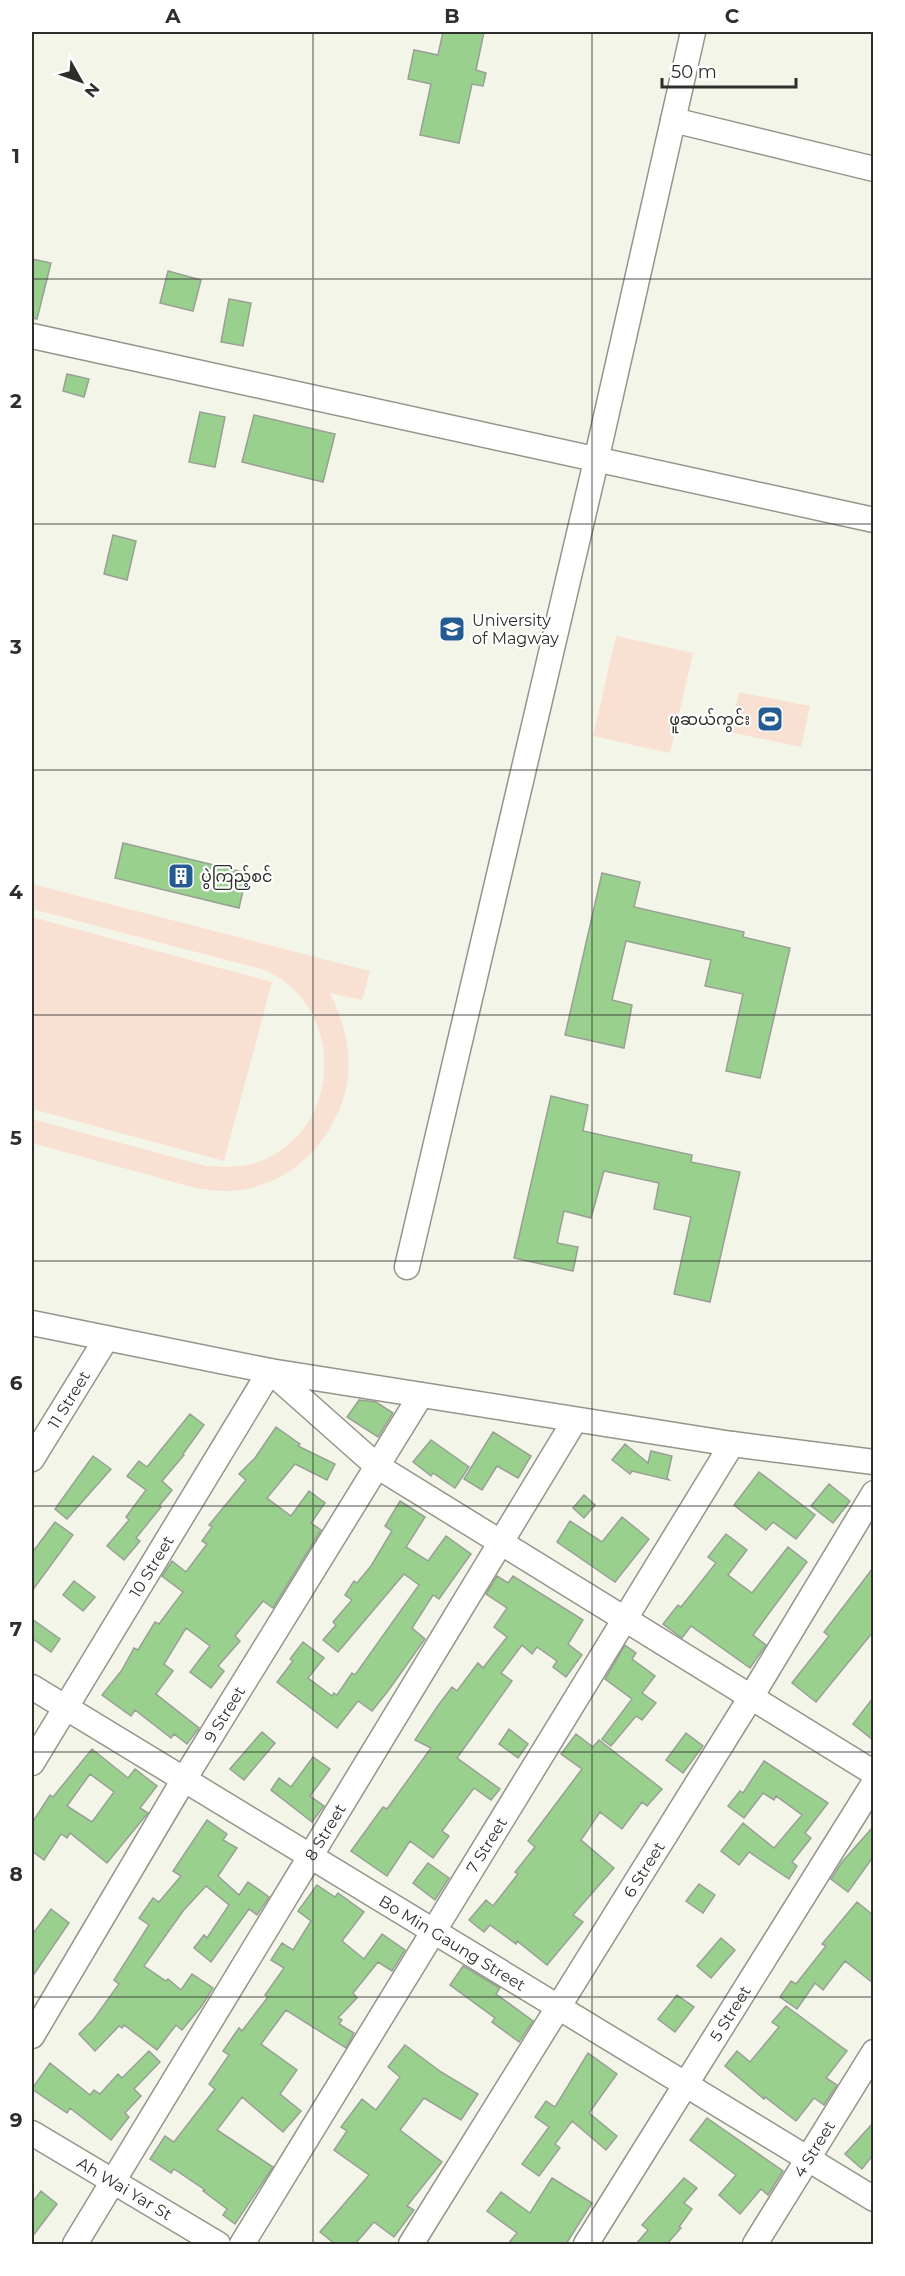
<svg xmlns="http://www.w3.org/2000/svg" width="905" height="2276" viewBox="0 0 905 2276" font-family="Montserrat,'Noto Sans Myanmar',sans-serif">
	<rect width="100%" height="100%" fill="#f4f5e9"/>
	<!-- green -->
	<path fill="#f8e1d2" d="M616,636L693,653L670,753L593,736Z
		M739,692L810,706L801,747L730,732Z
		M32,884L370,971L362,1000L330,993C350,1034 357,1077 335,1119C310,1169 259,1199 204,1189C183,1186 162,1178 142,1173C105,1163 68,1153 32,1143V1119L206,1166C223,1167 239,1168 256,1163C343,1134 348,1007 265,970L32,909Z
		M32,917L272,982L224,1161L32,1109Z"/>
	<!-- building -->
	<path fill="#9ad08e" stroke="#98a096" stroke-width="1.5" fill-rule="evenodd" d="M443,32H484L476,70L486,73L483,86L472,84L459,143L420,135L431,84L408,79L414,50L438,55Z
		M32,259L51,263L37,319L32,318Z
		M168,271L201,280L193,311L160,303Z
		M229,299L251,303L243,346L221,342Z
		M67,374L89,379L84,397L63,391Z
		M200,412L225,417L215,467L189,462Z
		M254,415L335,434L323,482L242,462Z
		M113,535L136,541L127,580L104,574Z
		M123,843L247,873L239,908L115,878Z
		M602,873L640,882L634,907L744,932L743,937L790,948L760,1078L726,1071L743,994L705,986L711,960L626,941L612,1000L632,1005L624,1048L565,1035Z
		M551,1096L588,1105L583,1131L692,1155L691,1162L740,1172L710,1302L674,1294L691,1217L654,1209L659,1183L604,1171L591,1218L564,1211L557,1243L578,1247L573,1271L514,1258Z
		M359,1400L376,1402L393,1413L378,1437L347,1417Z
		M190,1414L204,1425L183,1454L184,1455L162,1481L172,1490L159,1506L161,1507L136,1538L140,1541L124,1560L107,1546L129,1520L126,1517L146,1490L127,1476L139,1461L147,1467Z
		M276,1427L300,1444L298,1446L335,1464L327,1480L295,1464L267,1498L291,1516L309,1491L325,1503L311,1523L321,1530L273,1608L263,1601L235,1636L240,1641L218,1666L224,1671L211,1688L190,1672L210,1646L186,1628L164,1664L173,1671L156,1694L199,1728L187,1744L174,1734L171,1738L135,1710L131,1716L102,1695L122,1670L134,1648L138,1650L155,1622L159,1624L183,1592L162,1576L172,1561L186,1572L207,1544L202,1541L212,1527L209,1525L246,1480L239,1474L255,1458Z
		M493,1432L531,1456L518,1478L497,1466L482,1490L464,1479Z
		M431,1440L469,1467L455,1488L433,1473L431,1476L413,1462Z
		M625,1444L648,1463L651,1451L672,1456L667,1478L669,1480L632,1471L630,1474L612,1460Z
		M93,1456L111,1469L67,1519L55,1509Z
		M759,1472L815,1515L796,1539L773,1522L766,1530L734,1505Z
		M829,1484L850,1501L833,1523L811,1506Z
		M584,1495L595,1505L584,1518L573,1508Z
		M400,1501L425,1517L406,1547L428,1561L446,1536L471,1554L439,1599L433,1595L412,1628L425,1639L388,1691L372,1711L358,1701L337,1728L277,1682L293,1661L290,1659L303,1642L324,1658L308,1678L332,1696L334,1693L337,1695L352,1673L355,1675L419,1585L404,1574L338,1652L323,1640L336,1625L333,1622L352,1600L345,1595L354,1581L357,1583L371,1566L392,1531L385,1526Z
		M622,1517L649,1539L615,1582L557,1542L570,1521L602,1542Z
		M55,1522L73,1535L32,1591V1553Z
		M726,1534L747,1550L728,1575L752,1593L788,1547L807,1562L753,1635L766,1645L750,1668L691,1626L682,1638L663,1624L678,1605L681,1607L716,1563L708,1557Z
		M873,1568V1632L816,1702L792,1683L829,1636L824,1632Z
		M497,1576L508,1583L513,1576L583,1620L568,1644L582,1655L566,1677L553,1667L557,1661L537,1647L532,1654L522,1645L501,1673L512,1681L457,1758L500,1789L491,1800L474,1788L442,1831L449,1836L433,1858L410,1841L387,1876L351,1851L383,1807L387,1809L431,1748L415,1740L437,1707L452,1687L457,1691L478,1663L483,1668L507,1637L494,1627L507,1608L486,1594Z
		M74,1581L95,1597L83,1611L63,1595Z
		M32,1619L60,1639L51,1652L32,1638Z
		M625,1645L636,1653L632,1659L655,1676L642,1693L656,1703L642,1720L636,1716L611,1746L602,1739L632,1699L605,1679Z
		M873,1698V1740L853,1724Z
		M509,1729L528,1744L518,1758L499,1744Z
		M262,1732L275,1743L244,1780L230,1769Z
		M686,1733L703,1746L683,1773L666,1760Z
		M576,1734L593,1747L599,1740L662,1789L647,1806L642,1802L622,1829L600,1812L581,1840L614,1868L573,1915L583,1922L547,1965L517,1941L516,1944L490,1925L484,1932L469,1920L486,1900L493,1906L518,1874L515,1872L535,1847L528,1841L582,1769L561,1754Z
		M92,1749L128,1778L135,1769L157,1786L140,1808L148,1813L107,1863L70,1833L67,1838L61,1834L44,1860L32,1851V1823L50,1795L53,1797ZM90,1774L114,1792L92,1822L67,1806Z
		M313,1757L330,1769L310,1796L324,1806L312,1822L271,1790L279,1778L291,1787Z
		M764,1761L828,1803L805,1833L811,1838L792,1862L797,1866L789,1879L749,1852L739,1865L721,1851L743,1823L774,1848L802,1815L776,1796L774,1800L763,1793L744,1818L728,1806L740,1791L743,1793Z
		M207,1820L227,1834L223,1840L237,1848L218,1876L239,1895L248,1882L269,1897L257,1915L249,1909L211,1962L194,1948L204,1935L207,1938L229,1905L206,1886L183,1911L144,1966L166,1981L168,1979L181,1990L192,1974L213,1988L201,2007L182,2030L176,2025L157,2050L124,2025L122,2028L119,2026L95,2051L79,2034L93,2020L119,1984L114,1980L149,1925L139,1918L153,1898L159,1902L181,1876L173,1871Z
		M873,1827V1857L848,1892L831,1879L842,1862Z
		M428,1863L449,1878L435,1900L413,1883Z
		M699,1884L715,1895L703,1913L686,1901Z
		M317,1885L335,1897L338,1893L364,1912L342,1941L364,1959L382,1934L405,1950L392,1971L378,1962L353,1993L357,1998L338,2018L342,2020L339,2024L354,2033L346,2048L286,2010L261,2044L297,2070L280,2094L301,2111L283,2132L242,2097L217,2130L273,2167L235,2224L223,2215L227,2209L203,2191L205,2190L174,2169L171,2173L150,2159L165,2136L174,2142L215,2089L209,2084L229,2055L223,2051L239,2028L242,2031L268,1997L265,1995L284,1968L271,1960L282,1943L293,1950L311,1921L298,1911Z
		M857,1902L873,1915V1983L845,1961L823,1990L815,1983L797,2009L780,1997L791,1981L796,1984L826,1946L822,1944Z
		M51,1909L69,1923L32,1977V1935Z
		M721,1938L735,1950L711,1978L697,1966Z
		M463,1966L500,1988L496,1994L533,2021L519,2042L492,2022L495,2018L450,1985Z
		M677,1995L694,2007L675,2032L658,2019Z
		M786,2006L847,2051L826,2078L837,2085L824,2105L814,2098L796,2121L765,2097L764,2099L725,2066L737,2051L750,2062L779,2027L772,2022Z
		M405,2045L441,2072L478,2094L461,2120L424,2098L400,2130L442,2162L407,2206L414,2210L394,2237L374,2222L355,2244H335L320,2232L369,2175L334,2150L347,2131L341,2127L362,2099L376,2110L400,2077L388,2067Z
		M149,2051L160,2062L134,2089L141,2096L125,2113L129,2117L111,2140L70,2108L67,2113L32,2089L50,2063L90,2095L94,2090L100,2094L118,2074L122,2078Z
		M588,2053L617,2074L589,2113L617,2136L606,2150L572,2121L555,2144L560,2148L539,2176L522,2164L549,2127L535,2117L546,2101L555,2107Z
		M707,2118L783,2171L768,2195L761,2189L740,2214L719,2195L736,2175L690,2140Z
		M873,2123V2155L862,2169L845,2154Z
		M552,2178L592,2203L566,2244H508L517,2233L487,2211L501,2192L530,2213Z
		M684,2178L697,2188L684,2203L692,2209L679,2227L681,2228L667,2244H636L648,2230L642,2225Z
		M41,2191L57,2204L32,2237V2203Z"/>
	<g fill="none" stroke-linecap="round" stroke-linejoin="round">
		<!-- minor casing -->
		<g stroke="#94958a" stroke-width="27">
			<g id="minor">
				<path d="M673,120L874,169"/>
				<path d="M32,336L874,520"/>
				<path d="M407,1267L596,461L693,32"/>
				<path d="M32,1323L270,1371L377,1466L874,1773"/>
				<path id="s1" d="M32,1459L106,1339"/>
				<path id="s2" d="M32,1687L874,2199"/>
				<path id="s3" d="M32,1763L270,1371L732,1444L874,1462"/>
				<path id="s4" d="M32,2036L183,1781L421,1395"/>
				<path id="s5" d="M32,2133L218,2244"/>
				<path id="s6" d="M75,2244L575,1420"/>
				<path id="s7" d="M242,2244L732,1444"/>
				<path id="s8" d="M411,2244L751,1697L874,1493"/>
				<path id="s9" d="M586,2244L874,1783"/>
				<path id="s10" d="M755,2244L874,2052"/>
			</g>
		</g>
		<!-- minor -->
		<use href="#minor" stroke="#fff" stroke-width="24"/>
	</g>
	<!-- grid -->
	<path fill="none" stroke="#2e2e2a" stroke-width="1.5" stroke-opacity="0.55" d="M313,32V2244M592,32V2244M32,279H874M32,524H874M32,770H874M32,1015H874M32,1261H874M32,1506H874M32,1752H874M32,1997H874"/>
	<!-- icons -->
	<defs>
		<g id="university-square" transform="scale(1.35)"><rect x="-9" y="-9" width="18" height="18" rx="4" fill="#245b93" stroke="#fff"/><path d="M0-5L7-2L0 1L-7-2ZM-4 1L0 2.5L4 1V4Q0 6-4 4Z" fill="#fff"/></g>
		<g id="stadium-square" transform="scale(1.35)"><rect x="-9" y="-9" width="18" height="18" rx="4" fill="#245b93" stroke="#fff"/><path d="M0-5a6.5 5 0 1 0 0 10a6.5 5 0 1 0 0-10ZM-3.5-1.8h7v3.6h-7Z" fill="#fff"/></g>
		<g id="building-square" transform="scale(1.35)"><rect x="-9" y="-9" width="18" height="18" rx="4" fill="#245b93" stroke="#fff"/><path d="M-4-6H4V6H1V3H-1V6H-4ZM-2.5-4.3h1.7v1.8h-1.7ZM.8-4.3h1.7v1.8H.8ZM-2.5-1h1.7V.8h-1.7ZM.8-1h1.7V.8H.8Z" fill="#fff"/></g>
	</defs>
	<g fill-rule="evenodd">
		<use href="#university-square" x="452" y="629"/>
		<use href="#stadium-square" x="770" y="719"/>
		<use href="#building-square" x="181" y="876"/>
	</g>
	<g text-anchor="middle" stroke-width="4.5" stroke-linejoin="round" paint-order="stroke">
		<!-- poi labels -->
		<g font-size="16" fill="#2e2e2a" stroke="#fff" text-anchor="start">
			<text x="472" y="626">University<tspan x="472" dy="18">of Magway</tspan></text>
			<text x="750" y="725" text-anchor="end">ဖူဆယ်ကွင်း</text>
			<text x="201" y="882">ပွဲကြည့်စင်</text>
		</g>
		<!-- street labels -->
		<g font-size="16" fill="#2e2e2a" stroke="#fff">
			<text dy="6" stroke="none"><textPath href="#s1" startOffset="70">11 Street</textPath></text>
			<text dy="6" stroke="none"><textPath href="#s3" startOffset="230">10 Street</textPath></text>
			<text dy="6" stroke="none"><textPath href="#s4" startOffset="375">9 Street</textPath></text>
			<text dy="6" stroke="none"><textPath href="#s6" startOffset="482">8 Street</textPath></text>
			<text dy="6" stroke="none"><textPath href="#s7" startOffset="468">7 Street</textPath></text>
			<text dy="6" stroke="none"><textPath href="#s8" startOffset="441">6 Street</textPath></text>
			<text dy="6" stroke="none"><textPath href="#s2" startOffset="492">Bo Min Gaung Street</textPath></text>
			<text dy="6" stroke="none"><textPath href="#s9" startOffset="272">5 Street</textPath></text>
			<text dy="6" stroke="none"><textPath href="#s10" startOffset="112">4 Street</textPath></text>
			<text dy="6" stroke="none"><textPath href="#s5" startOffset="108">Ah Wai Yar St</textPath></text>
		</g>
	</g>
	<!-- border -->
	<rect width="905" height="2276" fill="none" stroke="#ffffff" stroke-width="66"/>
	<!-- north arrow -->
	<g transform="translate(81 81) rotate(130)" stroke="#ffffff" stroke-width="4.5" paint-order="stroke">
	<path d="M0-4.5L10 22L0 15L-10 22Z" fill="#2e2e2a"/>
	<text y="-9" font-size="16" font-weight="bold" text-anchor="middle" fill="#2e2e2a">N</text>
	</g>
	<!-- scale -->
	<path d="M662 78v9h134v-9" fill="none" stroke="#2e2e2a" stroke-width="3"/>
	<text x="671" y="78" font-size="18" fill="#2e2e2a" stroke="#ffffff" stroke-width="4.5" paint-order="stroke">50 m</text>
	<rect x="33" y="33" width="839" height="2210" fill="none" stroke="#2e2e2a" stroke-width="2"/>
	<g font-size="20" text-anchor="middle" font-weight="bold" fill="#2e2e2a">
		<text x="173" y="23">A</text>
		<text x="452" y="23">B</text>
		<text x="732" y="23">C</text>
		<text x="16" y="163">1</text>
		<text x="16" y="408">2</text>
		<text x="16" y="654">3</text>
		<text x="16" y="899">4</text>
		<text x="16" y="1145">5</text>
		<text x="16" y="1390">6</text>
		<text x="16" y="1636">7</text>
		<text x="16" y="1881">8</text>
		<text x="16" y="2127">9</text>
	</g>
</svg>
